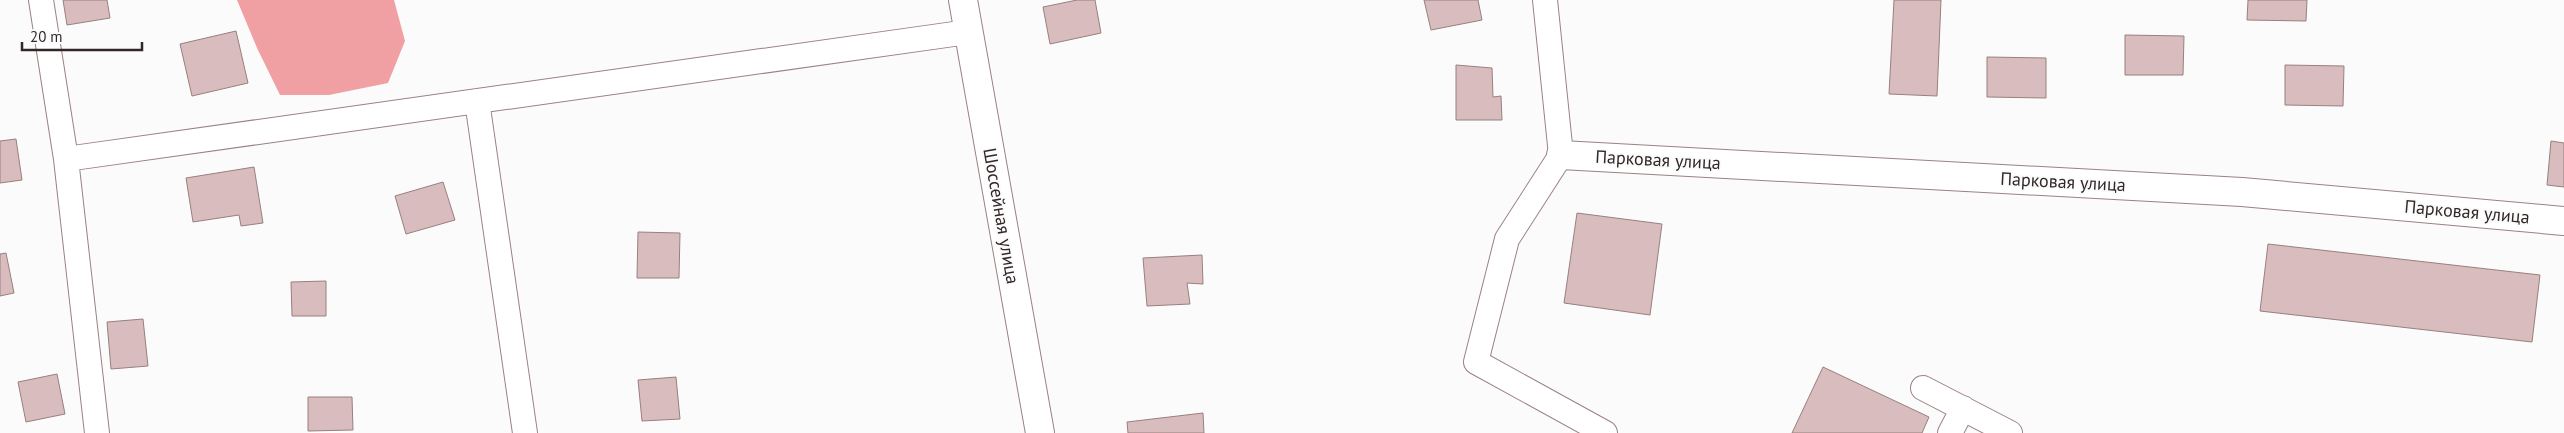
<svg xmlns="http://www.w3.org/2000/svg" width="2564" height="433" viewBox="0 0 2564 433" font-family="'PT Sans',sans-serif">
	<rect width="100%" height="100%" fill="#fbfbfb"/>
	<!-- forest -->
	<path fill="#f0a0a3" d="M237,0H394L405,41L388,83L329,95H280L257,48Z"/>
	<!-- building -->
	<path fill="#d9bdbe" stroke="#997f7f" d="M63,0H107L110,18L67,25Z
		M1077,0H1095L1101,33L1050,44L1043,7Z
		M1424,0H1478L1482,20L1431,30Z
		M1894,0H1941L1937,96L1889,94Z
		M2248,0H2307L2306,21L2247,20Z
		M236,31L248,83L192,96L180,44Z
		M2125,35L2184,36L2183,75H2125Z
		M1987,57L2046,58V98L1987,97Z
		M1456,65L1492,68L1493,97L1501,96L1502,120H1456Z
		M2285,65L2344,66L2343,106L2285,105Z
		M16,139L22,180L0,183V141Z
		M2551,141L2564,143V187L2547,185Z
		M254,167L263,223L241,226L239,215L193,222L186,178Z
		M443,182L455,220L406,234L395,196Z
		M1577,213L1662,224L1650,315L1564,303Z
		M638,232L680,233L679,278H637Z
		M2268,244L2540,275L2532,342L2260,311Z
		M6,253L14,293L0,296V254Z
		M1202,255L1203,284L1187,283L1190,304L1147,306L1143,258Z
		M326,281V316H292L291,282Z
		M143,319L148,366L111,369L107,322Z
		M1823,367L1929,417L1922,433H1792Z
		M57,374L65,414L26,422L18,382Z
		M676,377L680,419L642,421L638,380Z
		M308,397H352L353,430L308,431Z
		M1203,413L1204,433H1128L1127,422Z"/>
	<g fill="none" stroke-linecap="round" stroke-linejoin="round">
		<!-- lane casing -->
		<g stroke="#9b8182" stroke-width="26">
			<path id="lane" d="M41,0L66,159L97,433
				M1545,0L1561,155L1507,239L1476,362L1605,433
				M477,101L525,433
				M66,159L968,32
				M1923,388L2010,433
				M1950,433L1963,408"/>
		</g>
		<!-- street casing -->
		<g stroke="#9b8182" stroke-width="30">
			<path id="street" d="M1561,155L2242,192L2564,221"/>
		</g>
		<!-- secondary casing -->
		<g stroke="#9b8182" stroke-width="30">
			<path id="secondary" d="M963,0L1040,433"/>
		</g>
		<!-- lane -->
		<use href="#lane" stroke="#fff" stroke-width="24"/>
		<!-- street -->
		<use href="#street" stroke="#fff" stroke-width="28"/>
		<!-- secondary -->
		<use href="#secondary" stroke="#fff" stroke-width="28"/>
	</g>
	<g text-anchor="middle" stroke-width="4" stroke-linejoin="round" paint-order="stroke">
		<!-- street labels -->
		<g font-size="18" fill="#322727" stroke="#fbfbfb">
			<text transform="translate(1658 160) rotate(3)" y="6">Парковая улица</text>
			<text transform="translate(2063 182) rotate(3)" y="6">Парковая улица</text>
			<text transform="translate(2467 212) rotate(5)" y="6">Парковая улица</text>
			<text transform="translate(1001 216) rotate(80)" y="6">Шоссейная улица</text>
		</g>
	</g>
	<!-- scale -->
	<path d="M22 42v8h120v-8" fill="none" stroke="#322727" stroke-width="2.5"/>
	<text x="30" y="42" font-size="15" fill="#322727" stroke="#fbfbfb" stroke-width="4" paint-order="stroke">20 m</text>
</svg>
